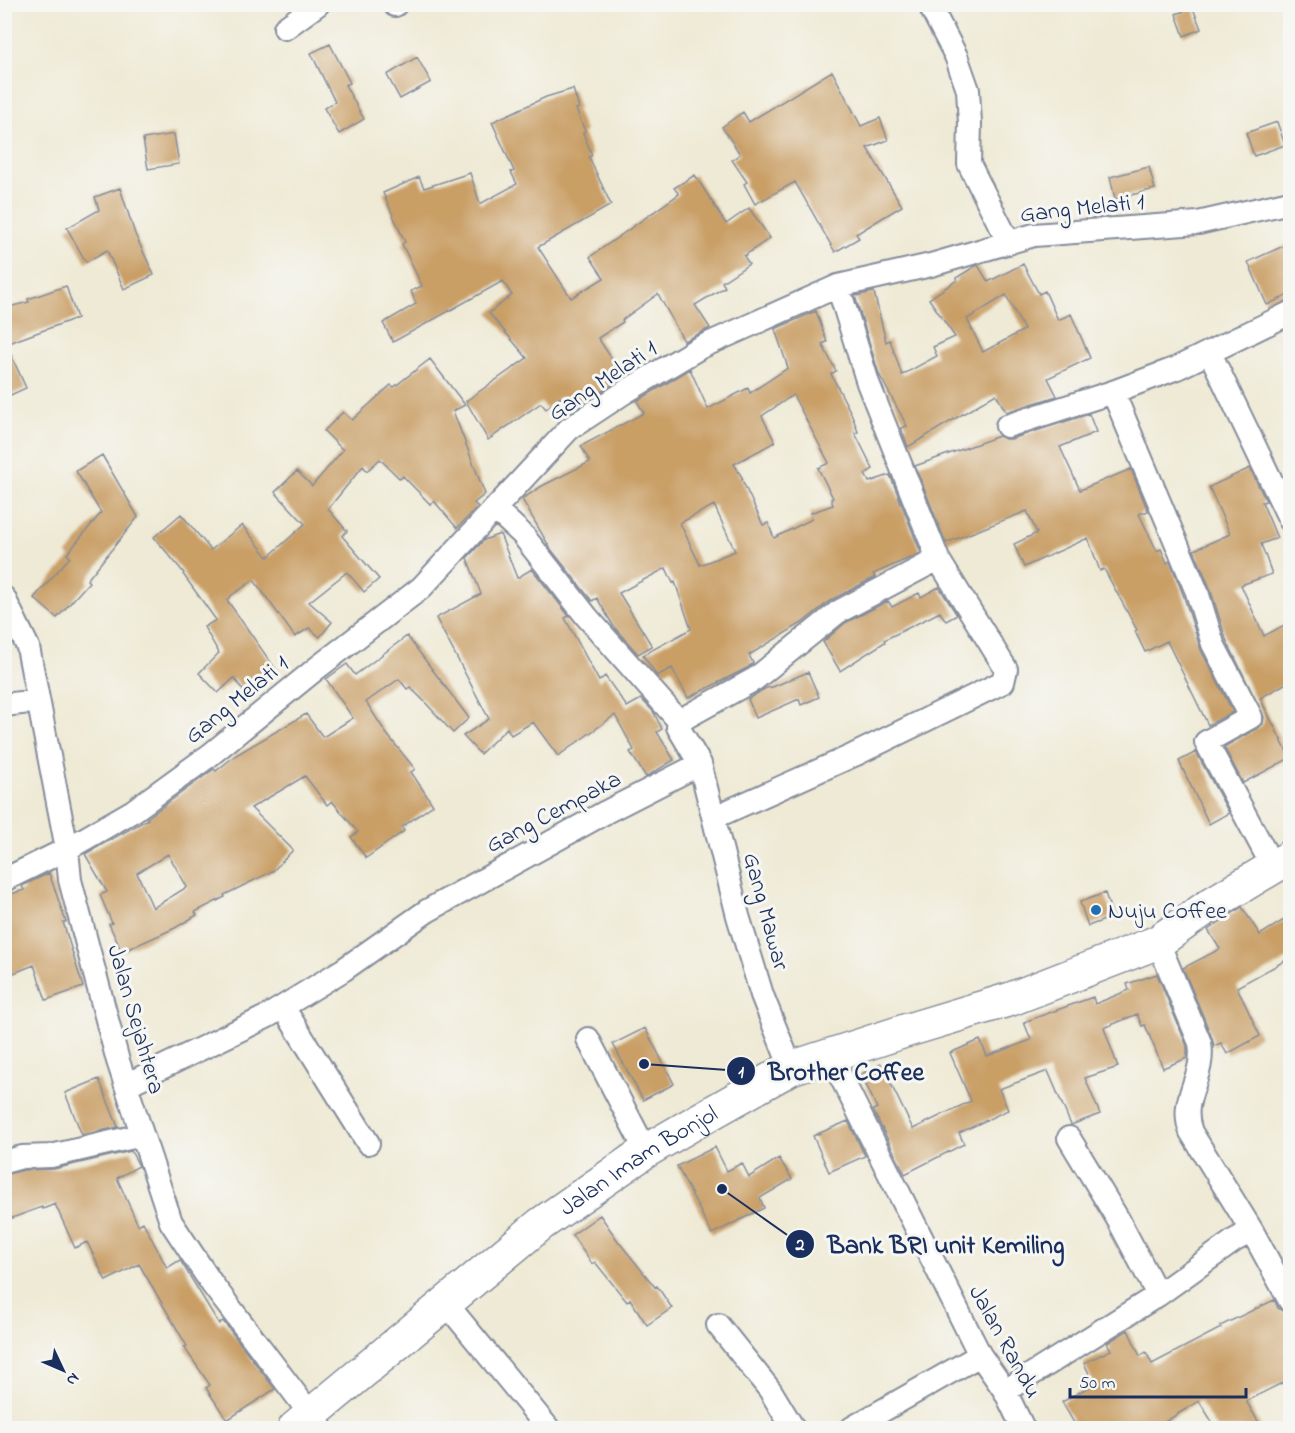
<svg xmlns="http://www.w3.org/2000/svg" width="1295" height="1433" viewBox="0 0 1295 1433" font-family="'Indie Flower',sans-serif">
	<rect width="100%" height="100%" fill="#f6f6f2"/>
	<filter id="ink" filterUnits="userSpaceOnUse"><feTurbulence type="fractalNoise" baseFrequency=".0167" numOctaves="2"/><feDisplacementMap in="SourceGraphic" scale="12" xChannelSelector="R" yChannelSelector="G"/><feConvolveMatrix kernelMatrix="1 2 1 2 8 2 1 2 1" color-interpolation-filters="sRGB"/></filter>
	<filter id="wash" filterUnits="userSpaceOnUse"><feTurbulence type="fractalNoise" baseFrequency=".008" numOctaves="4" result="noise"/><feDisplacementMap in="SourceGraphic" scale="24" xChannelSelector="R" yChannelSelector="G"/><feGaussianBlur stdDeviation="1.35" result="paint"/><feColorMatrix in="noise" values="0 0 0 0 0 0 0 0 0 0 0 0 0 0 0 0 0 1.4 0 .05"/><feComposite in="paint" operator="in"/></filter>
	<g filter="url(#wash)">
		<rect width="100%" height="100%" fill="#efead5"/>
		<g id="blocks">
			<!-- building -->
			<path fill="#c99f66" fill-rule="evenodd" d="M1193,8L1201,29L1184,36L1176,14Z
				M330,44L350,83L345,85L364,119L339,134L324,108L335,102L311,53Z
				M417,57L431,82L400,99L387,75Z
				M832,71L861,126L880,118L888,140L867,148L902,206L856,234L859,238L835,252L795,182L755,204L744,184L747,182L732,160L740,154L722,127L743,112L749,122Z
				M573,89L579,108L576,109L585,131L583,133L592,155L589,157L611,205L538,247L571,298L604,278L590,257L679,194L674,188L695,175L726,224L749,208L770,238L744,256L749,264L722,282L725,287L695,305L710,328L684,341L658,294L622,320L623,322L598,338L624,377L571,411L560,397L546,409L541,403L488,440L466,401L527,358L489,313L512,295L503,281L393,342L383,323L416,304L411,291L422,286L402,244L405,242L383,193L419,177L424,188L470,173L480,204L517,184L511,172L514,171L492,122L546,97Z
				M1277,122L1285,145L1254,156L1246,133Z
				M174,134L179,164L148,169L143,139Z
				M1149,167L1155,189L1115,199L1110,177Z
				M120,188L135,234L154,275L124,289L107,250L86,262L67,228L99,210L95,197Z
				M1290,243V294L1267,305L1248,262Z
				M1023,264L1039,294L1045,291L1058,320L1071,314L1090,358L1048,378L1057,396L1006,412L996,394L908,447L901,428L907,426L879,374L855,296L874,292L886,342L890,340L902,375L937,356L933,347L955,337L929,299L957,280L956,278L974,267L978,265L988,282ZM1006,295L1024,330L983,352L967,319Z
				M66,286L77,318L6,344L26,388L4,398V308L29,302L28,299Z
				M816,311L827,342L822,344L836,371L831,374L852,415L858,432L855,433L873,469L865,474L869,482L890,475L921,553L873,574L875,577L831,600L802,623L749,655L753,663L747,668L688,698L672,668L657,676L643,655L691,629L675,582L673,583L666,568L619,593L652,646L638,654L614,627L597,598L592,601L550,548L522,499L542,486L590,462L581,446L644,413L637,401L690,369L708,409L748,388L750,393L788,368L775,329ZM793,395L829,463L818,468L833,498L831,499L833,505L810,513L812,519L774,538L768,523L763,525L742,480L743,479L734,464L775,442L762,416ZM714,505L735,551L700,565L680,523Z
				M430,359L465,405L453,411L485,494L474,503L478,507L457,528L434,501L431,505L403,476L400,479L380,459L367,471L363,466L328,509L347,531L342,536L379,579L364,592L347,572L309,602L332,622L320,637L309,628L295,637L254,580L232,595L227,600L279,674L247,696L234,678L218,693L199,673L219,653L204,627L216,620L183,574L184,573L154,537L181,514L211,550L242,525L268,557L305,524L275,492L297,471L312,486L343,450L324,431L343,412L352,420L391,385L394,387Z
				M1089,414L1096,432L1060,447L1080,490L1131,469L1148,511L1139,514L1157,551L1161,549L1167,563L1170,561L1184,597L1201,650L1233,712L1208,725L1167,641L1145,652L1135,631L1137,630L1104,569L1100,571L1088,538L1024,567L1014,544L1037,533L1027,511L946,543L915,466L999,436L1005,439H1011Z
				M102,455L138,517L87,580L89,582L57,618L34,598L70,557L67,554L101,513L76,471Z
				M1250,468L1266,501L1262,502L1277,538L1261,544L1272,574L1241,585L1264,636L1290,622V681L1260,698L1290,758L1243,783L1224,747L1258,728L1263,724L1264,717L1226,639L1210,588L1194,550L1230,534L1209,487Z
				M500,534L517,578L532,569L569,616L565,618L599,681L605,676L627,707L641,699L653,711L662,729L657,732L674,760L646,777L630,752L634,750L615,715L558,756L533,722L511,735L507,728L480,754L463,736L489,719L436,618L481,594L467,558L484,540Z
				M939,587L957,615L946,621L940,612L884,640L885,642L840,671L823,642L845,623L888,601L892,607L919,593L921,597Z
				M407,636L469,718L453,733L423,700L410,687L407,689L399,679L366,702L386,733L415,769L411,772L433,805L402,827L404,831L366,858L351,837L358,832L332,801L327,805L305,776L251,808L293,850L273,871L224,895L225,897L195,912L197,915L175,928L122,952L109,924L112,923L100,895L107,892L85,854L148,819L147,818L214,769L216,771L236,755L306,714L323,737L353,718L326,679L347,664L355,675ZM168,854L187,887L153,908L137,873Z
				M808,672L819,697L801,705L799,699L756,718L748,699L766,688L770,687V688Z
				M1196,752L1229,813L1209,824L1179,761Z
				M49,873L66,922H63L83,987L46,1000L34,965L4,977V896L24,890L22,886Z
				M1105,893L1113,917L1088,926L1080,902Z
				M1242,907L1260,935L1290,916V958L1237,987L1260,1036L1227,1054L1221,1043L1214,1046L1212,1038L1183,968L1220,949L1208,930Z
				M1157,974L1187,1046V1058L1163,1068L1145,1025L1142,1026L1137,1014L1104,1028L1118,1067L1085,1078L1100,1114L1071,1125L1048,1071L999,1089L1008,1110L959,1133L964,1144L905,1174L873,1110L877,1108L861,1074L881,1064L913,1129L971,1101L950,1053L980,1040L987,1056L1031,1040L1024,1022L1093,997L1095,1004L1129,990L1127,984Z
				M645,1028L674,1084L643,1100L613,1044Z
				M99,1079L118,1127L82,1135L65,1093Z
				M848,1121L865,1156L829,1172L813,1136Z
				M715,1147L727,1171L742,1163L749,1177L779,1158L792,1179L760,1198L764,1208L712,1234L677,1166Z
				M131,1151L139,1166L117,1178L138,1225L143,1222L167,1268L180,1260L219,1324L223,1321L275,1389L227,1420L206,1388L210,1385L184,1347L187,1346L139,1264L106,1281L87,1242L75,1248L55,1204L43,1209L42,1207L4,1221V1175L24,1170L54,1169Z
				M600,1215L618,1241L655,1287L657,1286L672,1308L647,1325L630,1299L627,1302L595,1262L592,1264L572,1235Z
				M1274,1300L1278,1308L1287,1314L1290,1321V1379L1246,1401L1262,1428H1216L1199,1401L1155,1428H1077L1062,1402L1094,1384L1084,1363L1111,1350L1107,1343L1128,1330L1140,1356L1146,1352L1152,1364L1221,1328L1220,1326Z"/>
		</g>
	</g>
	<g filter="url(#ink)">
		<use href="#blocks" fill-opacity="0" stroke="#858c9a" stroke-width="1.5"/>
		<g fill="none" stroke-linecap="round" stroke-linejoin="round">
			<!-- minor casing -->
			<g stroke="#858c9a" stroke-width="26">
				<path id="minor" d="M929,4L956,56L968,90L970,123L969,164L1009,243
					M395,5L396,4
					M285,28L318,4
					M1210,353L1290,520
					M1113,392L1197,592L1213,644L1251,717L1206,742L1273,867
					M1007,426L1113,392L1177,368L1290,313
					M496,510L522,534L587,617L679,721
					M4,598L28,647L67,849L70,880L118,1061L171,1222L212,1284L321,1428
					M4,705L38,701
					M700,764L738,916L762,995L791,1068
					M715,817L854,755L1003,682L1006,669L938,559L868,383L838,286
					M4,880L67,849L133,811L210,755L317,668L421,588L569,429L625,392L699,348L838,286L931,265L1034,235L1198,223L1290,202
					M1158,942L1200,1043C1206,1078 1178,1098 1191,1132L1252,1231
					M283,1007L368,1143
					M588,1039L646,1151
					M830,1055L980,1355L1005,1391L1023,1428
					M126,1085L268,1016L343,970L427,911L606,812L700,764L678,727L679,721L755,679L838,612L938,559
					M1069,1138L1119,1221L1158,1295
					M4,1162L22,1157L51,1156L142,1135
					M445,1302L548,1428
					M718,1325L770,1390L793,1428
					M1005,1391L1158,1295L1235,1240L1252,1231L1290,1301
					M852,1428L980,1355"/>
			</g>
			<!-- highway casing -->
			<g stroke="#858c9a" stroke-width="36">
				<g id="highway">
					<path id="s1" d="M295,1428L541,1224L646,1151L706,1116L791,1068L908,1030L1011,999L1158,942L1210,905L1290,857"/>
				</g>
			</g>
			<!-- minor -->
			<use href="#minor" stroke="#fff" stroke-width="22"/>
			<!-- highway -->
			<use href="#highway" stroke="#fff" stroke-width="33"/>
		</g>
	</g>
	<!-- markers -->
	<circle fill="#1f6fb2" stroke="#f6f6f2" stroke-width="2" cx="1096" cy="910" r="6"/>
	<g text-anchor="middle" stroke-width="6" stroke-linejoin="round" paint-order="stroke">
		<!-- street labels -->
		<g font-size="24" fill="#1b2f5e" stroke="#f6f6f2">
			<text transform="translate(1082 207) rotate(-6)" y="8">Gang Melati 1</text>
			<text transform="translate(602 380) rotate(-34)" y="8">Gang Melati 1</text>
			<text transform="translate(236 699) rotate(-39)" y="8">Gang Melati 1</text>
			<text transform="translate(553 811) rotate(-28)" y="8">Gang Cempaka</text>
			<text transform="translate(767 911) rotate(75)" y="8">Gang Mawar</text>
			<text transform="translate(137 1019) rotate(74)" y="8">Jalan Sejahtera</text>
			<text dy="8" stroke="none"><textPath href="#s1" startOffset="436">Jalan Imam Bonjol</textPath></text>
			<text transform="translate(1006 1341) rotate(61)" y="8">Jalan Randu</text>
		</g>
		<!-- poi labels -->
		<g font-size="24" fill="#1b2f5e" stroke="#f6f6f2" text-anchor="start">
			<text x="1108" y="918">Nuju Coffee</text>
		</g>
	</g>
	<!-- callouts -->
	<path fill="none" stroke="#1b2f5e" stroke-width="2" d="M644 1064L741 1071M722 1189L800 1244"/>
	<g fill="#1b2f5e" stroke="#f6f6f2" stroke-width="2">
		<circle cx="644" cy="1064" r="6"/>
		<circle cx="722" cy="1189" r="6"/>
		<circle cx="741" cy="1071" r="15"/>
		<circle cx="800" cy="1244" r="15"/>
	</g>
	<g font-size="18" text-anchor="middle" font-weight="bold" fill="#fff">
		<text x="741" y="1077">1</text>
		<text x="800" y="1250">2</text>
	</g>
	<g font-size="26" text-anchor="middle" font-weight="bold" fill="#1b2f5e" stroke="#f6f6f2" stroke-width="6" stroke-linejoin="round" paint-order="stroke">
		<text x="846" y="1080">Brother Coffee</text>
		<text x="946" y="1253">Bank BRI unit Kemiling</text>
	</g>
	<!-- margin -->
	<rect width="1295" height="1433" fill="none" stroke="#f6f6f2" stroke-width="24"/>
	<!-- north arrow -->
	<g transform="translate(63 1370) rotate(134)" stroke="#f6f6f2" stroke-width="4.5" paint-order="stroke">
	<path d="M0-4.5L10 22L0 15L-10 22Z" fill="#1b2f5e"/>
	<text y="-9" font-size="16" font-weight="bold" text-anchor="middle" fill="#1b2f5e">N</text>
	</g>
	<!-- scale -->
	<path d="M1070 1388v9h176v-9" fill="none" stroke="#1b2f5e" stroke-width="3"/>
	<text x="1079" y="1388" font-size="18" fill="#1b2f5e" stroke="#f6f6f2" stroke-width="4.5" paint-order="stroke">50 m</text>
</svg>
